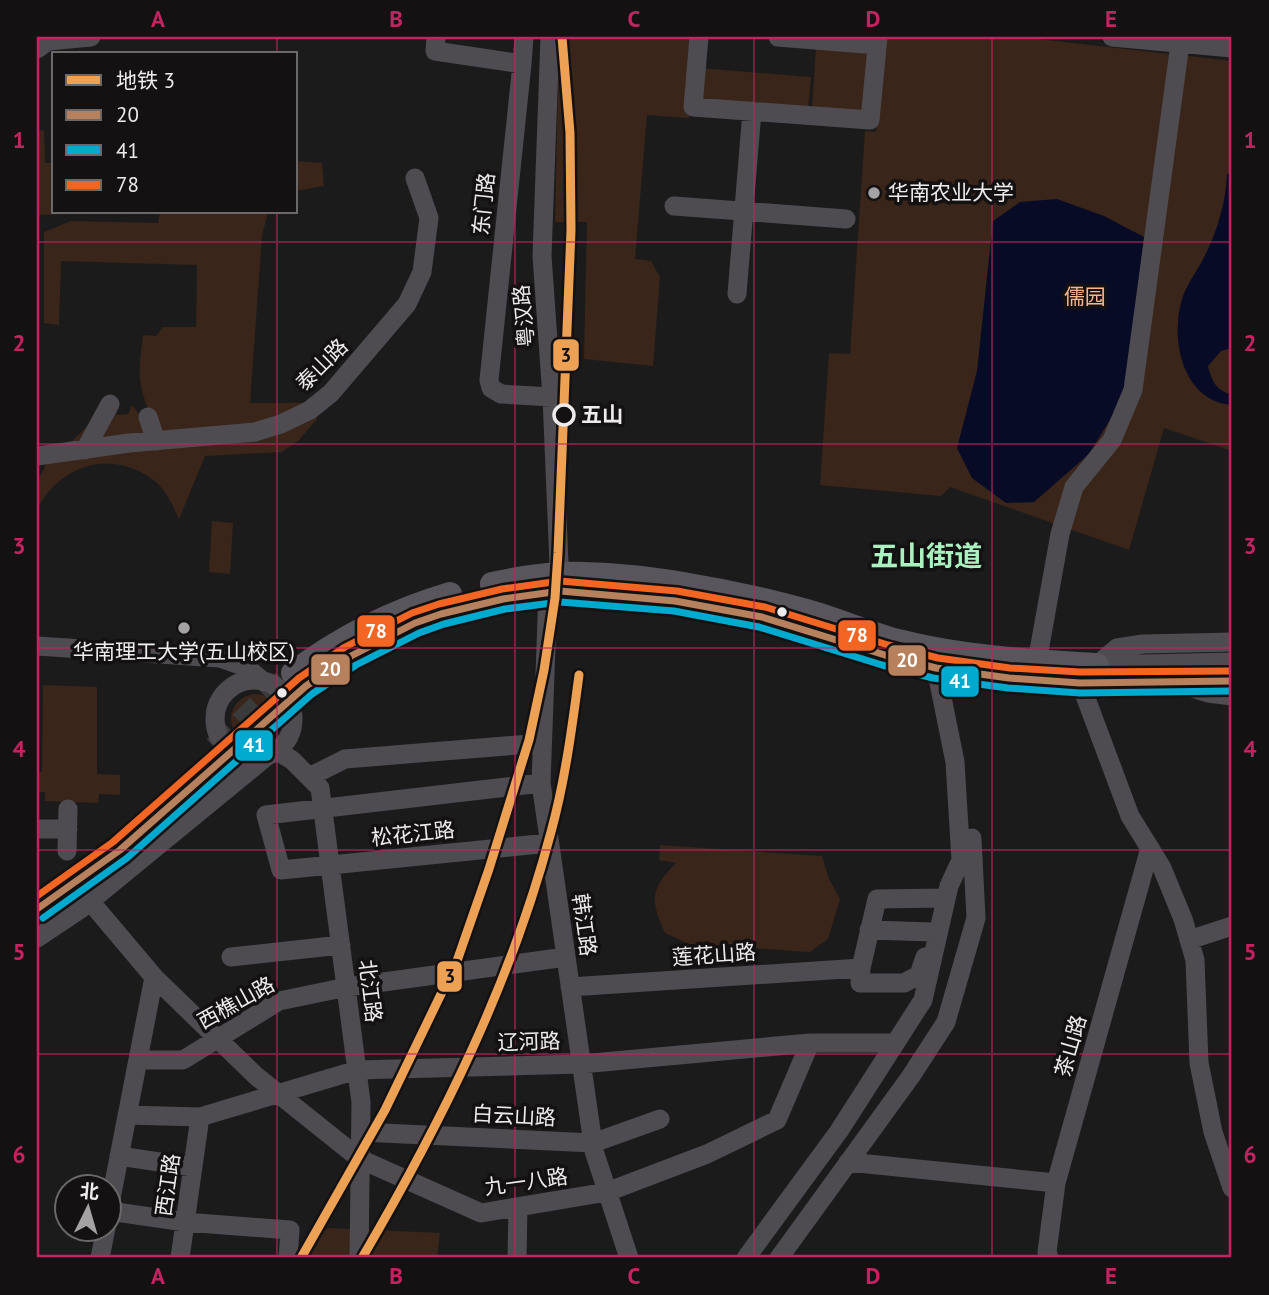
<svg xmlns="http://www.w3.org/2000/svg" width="1269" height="1295" viewBox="0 0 1269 1295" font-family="'PT Sans','Noto Sans SC',sans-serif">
	<rect width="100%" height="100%" fill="#1c1b1c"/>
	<!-- green -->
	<path fill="#392519" d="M559,37H696L689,118L647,115L635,259L651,261L660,277L653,366L584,359L587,222H555Z
		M884,37H1020L1232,61V451L1164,428L1129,550L950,487L941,496L820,485L829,353L850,354L865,131L876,132Z
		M816,47L871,51L866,112L812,108Z
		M700,68L811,77L808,110L697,102Z
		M44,130L45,163H54V212H71V214L37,215V131Z
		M296,161L322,163L324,186L296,191Z
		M160,212H268L262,236L250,403H310L317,419L299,440L282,452L205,456L179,519C172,504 166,489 152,479C109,448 60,466 37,509V482L51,455L73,440L110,404L117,415L128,414L132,405L144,420L151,415C136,383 139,369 143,335L156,336L163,327H196L197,265L61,261L59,325L44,323V232L71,221L158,223Z
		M212,521L233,523L230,574L209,572Z
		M43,685L97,687V774L120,775V795L99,794L98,803L45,801V792H37V772H42Z
		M231 719a25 25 0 1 1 50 0a25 25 0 1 1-50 0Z
		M660,845L822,856L829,879L840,899L828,939L810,952L689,944L665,933C650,900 650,889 676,863L659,860Z
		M328,1228L440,1233L437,1258H299Z"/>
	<!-- water -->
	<path fill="#080b26" d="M1232,173V348L1221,351L1208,366C1212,382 1216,390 1232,395V405C1182,401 1170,339 1182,299C1186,286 1195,274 1202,261C1216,236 1226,203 1227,174Z
		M1057,199L1104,216L1144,237L1125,395L1089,454L1034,502L1006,503L972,478L957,448L977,371L993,221L1020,202Z"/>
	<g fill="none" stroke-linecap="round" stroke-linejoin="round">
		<!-- major-tunnel -->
		<path stroke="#3b3a3b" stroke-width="24" stroke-dasharray="24 12" stroke-linecap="butt" d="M215,748L293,673
			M37,909L120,850L306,686"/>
		<!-- minor -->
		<path stroke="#4e4c51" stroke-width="19" d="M436,37L435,51L522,64L489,380L491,388L501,394L552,397
			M550,37L542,256L552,397L560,588
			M699,37L693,107L870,120L878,37
			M778,37L877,45
			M1112,37L1232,48
			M37,49L48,41L91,37
			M522,64L524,37
			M674,206L846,219
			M737,294L752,111
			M148,417L156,441
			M85,450L110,404
			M37,456L129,443L255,432L281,424L310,410L331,393L407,304L422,272L429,218L415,178
			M548,592L541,783L594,1151L629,1258
			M37,646L220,658L246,667L264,682
			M1037,662L1060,534L1074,487L1112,440L1133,390L1180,44
			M1097,665L1117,648L1143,644L1232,642
			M1097,665L1232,662
			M1075,669L1130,816L1162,868L1183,919L1195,960L1199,1063L1213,1132L1232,1188
			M215 719a39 39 0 1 1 78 0a39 39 0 1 1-78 0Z
			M1173,682L1208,693L1232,696
			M1192,682L1232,681
			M277,751L292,760L320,788L361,1102L359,1258
			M309,777L345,759L542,743
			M541,783L266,815L281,870L549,843
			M37,829H68
			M67,851L68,809
			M89,900L154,977L256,1076L360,1159L481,1213L607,1192L707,1154L777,1120L810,1043
			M869,930L933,932
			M37,938L82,908L266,757
			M1189,940L1232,926
			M231,957L341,945
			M925,957L919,975L904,983H860L861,968L877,899L944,898
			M570,987L861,968
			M138,1060H183L279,1001L347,987L566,957
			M127,1115L200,1117L357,1070L581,1064L810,1043H895
			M361,1132L593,1143L660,1119
			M119,1156L193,1167
			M848,1162L1056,1183
			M109,1211L185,1222L290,1230L288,1258
			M108,1214L154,977
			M100,1258L106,1228
			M180,1258L200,1117
			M517,1258L518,1207
			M746,1258L839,1131L923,1000L949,886L961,860L955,762L936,668
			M779,1258L911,1076L946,1022L976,918L972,838
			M1049,1258L1047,1252L1056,1183L1150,848"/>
		<!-- major -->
		<path stroke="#58565c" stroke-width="24" d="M492,584C515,579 538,575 561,574C636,572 734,591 807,611C839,620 870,634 902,642C966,658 1032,661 1097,665
			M293,673C341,637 392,611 450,594
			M306,686C341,662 376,639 416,623C457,606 515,591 560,591C627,591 699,601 764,617C822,632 878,656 936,668C1015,684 1094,683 1173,682"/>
		<!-- bus-1 casing -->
		<g stroke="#141113" stroke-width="12">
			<path id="bus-1" d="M37,909L120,850L306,686L351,656L415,623L441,614L503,599L560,591L675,601L762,617L885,655L936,668L1009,678L1080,683L1232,681"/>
		</g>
		<!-- bus-2 casing -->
		<g stroke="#141113" stroke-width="12">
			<path id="bus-2" d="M43,918L127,858L312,694L356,665L419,633L444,624L505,609L560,602L674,611L759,627L882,665L933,678L1008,688L1080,693L1232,691"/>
		</g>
		<!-- bus-3 casing -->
		<g stroke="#141113" stroke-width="12">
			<path id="bus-3" d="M37,896L113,842L299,678L345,647L412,613L439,604L502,589L560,581L677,591L765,607L888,645L938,658L1010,668L1080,672L1232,671"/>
		</g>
		<!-- bus-1 -->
		<use href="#bus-1" stroke="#b6815c" stroke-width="7"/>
		<!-- bus-2 -->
		<use href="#bus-2" stroke="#00a9ce" stroke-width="7"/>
		<!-- bus-3 -->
		<use href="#bus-3" stroke="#f26522" stroke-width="7"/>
		<!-- metro-1 casing -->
		<g stroke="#141113" stroke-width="14">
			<path id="metro-1" d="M301,1258L385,1110L457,961L489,869L529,740L544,670L555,598L558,553L571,230L570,133L562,37
				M362,1258C441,1123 511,984 551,832C565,781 572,728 579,675"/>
		</g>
		<!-- metro-1 -->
		<use href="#metro-1" stroke="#eca154" stroke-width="9"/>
	</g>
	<!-- grid -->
	<path fill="none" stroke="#c42362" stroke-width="2" stroke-opacity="0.55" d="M277,37V54M515,37V1258M754,37V1258M992,37V1258M277,212V1258M37,242H1232M37,444H1232M37,648H1232M37,850H1232M37,1054H1232"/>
	<!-- markers -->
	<g fill="#a4a2a3" stroke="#141113" stroke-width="2.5">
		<circle cx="874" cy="193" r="7"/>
		<circle cx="184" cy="628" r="7"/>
	</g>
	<circle fill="#141113" stroke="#edebec" stroke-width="3.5" cx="564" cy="415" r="10"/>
	<g fill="#edebec" stroke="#141113" stroke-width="2.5">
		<circle cx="782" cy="612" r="6"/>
		<circle cx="282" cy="693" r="6"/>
	</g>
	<g text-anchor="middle" stroke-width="7" stroke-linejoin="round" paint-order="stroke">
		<!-- poi labels -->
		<g font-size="21" fill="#edebec" stroke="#141113" text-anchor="start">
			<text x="888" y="200">华南农业大学</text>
			<text x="184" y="659" text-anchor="middle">华南理工大学(五山校区)</text>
		</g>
		<!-- street labels -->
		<g font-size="21" fill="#edebec" stroke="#141113">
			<text transform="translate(484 204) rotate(-84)" y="7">东门路</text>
			<text transform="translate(524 316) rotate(-95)" y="7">粤汉路</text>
			<text transform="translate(322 365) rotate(-45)" y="7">泰山路</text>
			<text transform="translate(413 834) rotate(-6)" y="7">松花江路</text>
			<text transform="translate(584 925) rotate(82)" y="7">韩江路</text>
			<text transform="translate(714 955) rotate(-4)" y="7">莲花山路</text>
			<text transform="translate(370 991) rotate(83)" y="7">北江路</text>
			<text transform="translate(236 1003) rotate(-29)" y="7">西樵山路</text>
			<text transform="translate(529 1042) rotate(-2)" y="7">辽河路</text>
			<text transform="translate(1071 1046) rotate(-74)" y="7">茶山路</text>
			<text transform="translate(514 1116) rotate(3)" y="7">白云山路</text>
			<text transform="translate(526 1182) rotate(-8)" y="7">九一八路</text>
			<text transform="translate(168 1185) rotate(-82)" y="7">西江路</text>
		</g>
		<!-- park labels -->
		<g font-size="21" fill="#f9b691" stroke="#141113">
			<text x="1085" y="304">儒园</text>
		</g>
		<!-- stop labels -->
		<g font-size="21" font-weight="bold" fill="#edebec" stroke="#141113" text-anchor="start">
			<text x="581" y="422">五山</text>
		</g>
		<!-- district labels -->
		<g font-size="28" font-weight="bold" fill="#a9f2c0" stroke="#141113">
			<text x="926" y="566">五山街道</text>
		</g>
	</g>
	<g stroke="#141113" stroke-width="2.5">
		<rect x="552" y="338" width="28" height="34" rx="7" fill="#eca154"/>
		<rect x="356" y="614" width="40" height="34" rx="7" fill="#f26522"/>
		<rect x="837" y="619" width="40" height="33" rx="7" fill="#f26522"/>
		<rect x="887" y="644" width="40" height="33" rx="7" fill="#b6815c"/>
		<rect x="310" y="653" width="41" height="33" rx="7" fill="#b6815c"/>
		<rect x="940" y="665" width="40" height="33" rx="7" fill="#00a9ce"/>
		<rect x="234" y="729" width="40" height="33" rx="7" fill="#00a9ce"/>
		<rect x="436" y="960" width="27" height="33" rx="7" fill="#eca154"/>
	</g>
	<g font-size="19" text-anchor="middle" font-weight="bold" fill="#fff">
		<text x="376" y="638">78</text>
		<text x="857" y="642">78</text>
		<text x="907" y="667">20</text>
		<text x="330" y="676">20</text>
		<text x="960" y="688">41</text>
		<text x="254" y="752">41</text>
	</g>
	<g font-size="19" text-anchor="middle" font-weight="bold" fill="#111">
		<text x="566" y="362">3</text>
		<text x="450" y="983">3</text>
	</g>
	<!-- border -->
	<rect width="1269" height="1295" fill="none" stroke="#141113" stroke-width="77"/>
	<!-- legend -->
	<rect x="52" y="52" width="245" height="161" fill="#141113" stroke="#6b686a" stroke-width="2"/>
	<rect x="66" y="75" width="35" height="10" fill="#eca154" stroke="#6b686a" stroke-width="2"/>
	<text x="116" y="88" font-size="21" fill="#edebec">地铁 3</text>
	<rect x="66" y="110" width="35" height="10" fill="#b6815c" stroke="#6b686a" stroke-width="2"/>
	<text x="116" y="122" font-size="21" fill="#edebec">20</text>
	<rect x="66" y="145" width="35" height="10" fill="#00a9ce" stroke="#6b686a" stroke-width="2"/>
	<text x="116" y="158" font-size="21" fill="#edebec">41</text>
	<rect x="66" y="180" width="35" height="10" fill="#f26522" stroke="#6b686a" stroke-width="2"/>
	<text x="116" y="192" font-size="21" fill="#edebec">78</text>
	<!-- north arrow -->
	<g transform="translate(88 1208) rotate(5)"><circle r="33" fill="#141113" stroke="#6b686a" stroke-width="2"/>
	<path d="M0-5L12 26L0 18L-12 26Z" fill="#a4a2a3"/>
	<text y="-10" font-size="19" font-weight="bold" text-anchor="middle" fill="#edebec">北</text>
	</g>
	<rect x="38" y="38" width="1192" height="1218" fill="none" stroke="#c42362" stroke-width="2.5"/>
	<g font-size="23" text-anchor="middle" font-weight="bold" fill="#c42362">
		<text x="158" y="27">A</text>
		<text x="396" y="27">B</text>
		<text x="634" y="27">C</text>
		<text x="873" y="27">D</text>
		<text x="1111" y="27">E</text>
		<text x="19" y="148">1</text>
		<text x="1250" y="148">1</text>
		<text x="19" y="351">2</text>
		<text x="1250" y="351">2</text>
		<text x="19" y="554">3</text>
		<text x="1250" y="554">3</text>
		<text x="19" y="757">4</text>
		<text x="1250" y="757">4</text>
		<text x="19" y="960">5</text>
		<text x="1250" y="960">5</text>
		<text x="19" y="1163">6</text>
		<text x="1250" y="1163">6</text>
		<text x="158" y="1284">A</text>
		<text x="396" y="1284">B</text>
		<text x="634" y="1284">C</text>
		<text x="873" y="1284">D</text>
		<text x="1111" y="1284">E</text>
	</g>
</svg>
